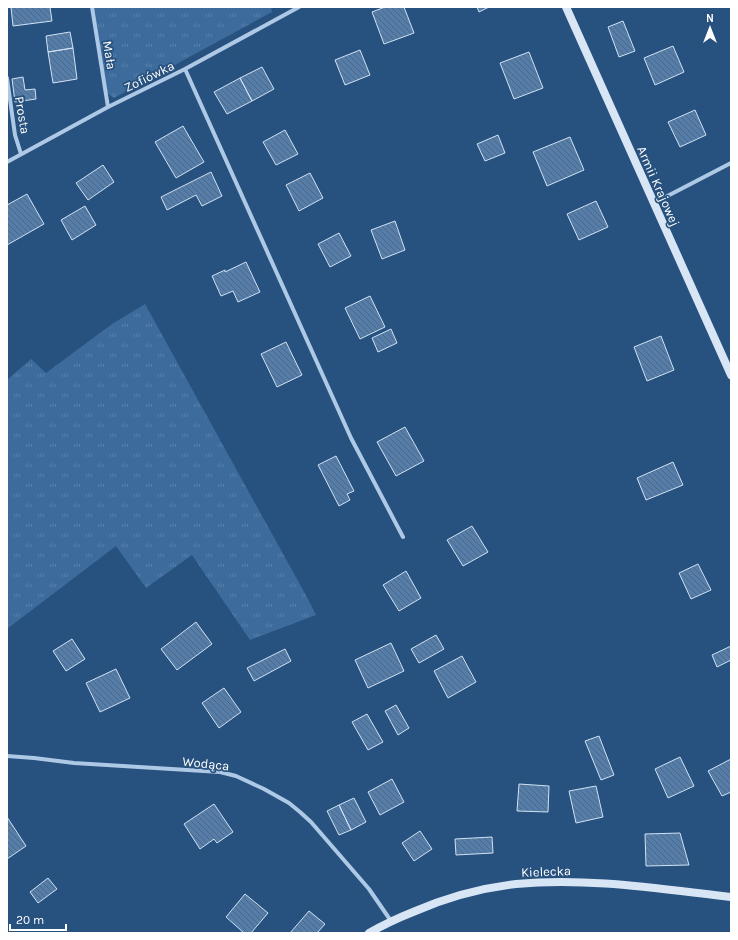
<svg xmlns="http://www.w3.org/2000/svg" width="738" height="940" viewBox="0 0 738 940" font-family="Karla,sans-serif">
	<defs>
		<pattern id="grass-tufts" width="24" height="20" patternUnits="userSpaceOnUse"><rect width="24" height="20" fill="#3c6b9c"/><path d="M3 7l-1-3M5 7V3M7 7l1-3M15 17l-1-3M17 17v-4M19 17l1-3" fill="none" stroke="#5981ab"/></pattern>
		<pattern id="building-back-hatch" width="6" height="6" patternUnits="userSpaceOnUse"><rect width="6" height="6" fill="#547da9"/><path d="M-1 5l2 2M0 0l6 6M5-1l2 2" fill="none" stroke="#50677f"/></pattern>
	</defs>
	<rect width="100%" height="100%" fill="#27517e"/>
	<!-- grass -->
	<path fill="url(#grass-tufts)" d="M92,7H271L272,12L114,98L106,92Z
		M145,304L308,599L316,615L250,640L192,555L146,588L116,546L7,629V380L31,359L46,373L112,324Z"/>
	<!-- building -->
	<path fill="url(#building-back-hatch)" stroke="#d1e2f4" d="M11,7H50L52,21L13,26Z
		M385,7H404L414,33L384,44L372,12Z
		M477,7H489L479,12Z
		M623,21L635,51L619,57L608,27Z
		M70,32L73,48L48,52L46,36Z
		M673,46L684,72L655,85L644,58Z
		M73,48L77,79L53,83L48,52Z
		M360,50L370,75L345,85L335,60Z
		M529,52L543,88L514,99L500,63Z
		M262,67L274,89L252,101L240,78Z
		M23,77L25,90L35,89L36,99L15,102L12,79Z
		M240,78L252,101L227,114L214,92Z
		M695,110L706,135L680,147L668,122Z
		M183,126L204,162L176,178L155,142Z
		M285,130L298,154L276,165L263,142Z
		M498,135L505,153L485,161L477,144Z
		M570,137L584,170L547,186L533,152Z
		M103,165L114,182L88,200L76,183Z
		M211,172L222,196L202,206L196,195L167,210L161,197Z
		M310,173L323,198L299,211L286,185Z
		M27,194L44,224L7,245V205Z
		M596,201L608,227L579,240L567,214Z
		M85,206L96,225L72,240L61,220Z
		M395,221L405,250L382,259L371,230Z
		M339,233L351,256L330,267L318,244Z
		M246,262L260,292L238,302L233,291L221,296L212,276L225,270V272Z
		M370,296L385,327L360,339L345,308Z
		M391,329L397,343L378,352L372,338Z
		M661,336L674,370L647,381L634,347Z
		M286,342L302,375L277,387L261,354Z
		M405,427L424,461L396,476L377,442Z
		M336,456L354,491L347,494L350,500L339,506L318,465Z
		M673,462L683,485L646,500L637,478Z
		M472,526L488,552L463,566L447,540Z
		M698,564L711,590L691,599L679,573Z
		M406,571L421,598L399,611L383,585Z
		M196,622L212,644L177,670L161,649Z
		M436,635L444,649L419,663L411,649Z
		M72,639L85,659L66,671L53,651Z
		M391,643L404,671L368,688L355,660Z
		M731,646V660L717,667L712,655Z
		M285,649L291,661L254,681L247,668Z
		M462,656L476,682L448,698L434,671Z
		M116,669L130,698L100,712L86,683Z
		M224,688L241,712L219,728L202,703Z
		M396,705L409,728L398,735L385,711Z
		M367,714L383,742L368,750L352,722Z
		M599,736L614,775L601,780L585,741Z
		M680,757L694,786L668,798L655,769Z
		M731,759V792L722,796L708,771Z
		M392,779L404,802L380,815L368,792Z
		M519,784L549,786L548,812L517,811Z
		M596,786L603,817L576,823L569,791Z
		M354,798L366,822L351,830L339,805Z
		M214,804L233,832L217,843L214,839L200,849L184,824Z
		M339,805L351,830L339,835L327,811Z
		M7,817L26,846L7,859Z
		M420,831L432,849L414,861L402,843Z
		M680,833L689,865L646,866L645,834Z
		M492,837L493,853L456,855L455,839Z
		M48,878L57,889L38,903L30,892Z
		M245,894L268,913L251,933H244L226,917Z
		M309,911L325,924L317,933H290Z"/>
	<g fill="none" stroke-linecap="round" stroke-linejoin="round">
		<!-- street -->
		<path stroke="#aec9e5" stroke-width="4" d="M92,7L108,107
			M185,69L351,438L403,537
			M7,78L15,135L21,154
			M7,162L108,107L185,69L299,7
			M654,203L731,163
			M7,756L34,758L74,763L220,772L236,776L264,789L289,803L300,812L311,822L369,889L391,921"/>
		<!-- secondary -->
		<path stroke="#d7e5f5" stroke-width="8" d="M566,7L731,375
			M369,933C383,925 398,918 413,912C445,898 480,888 516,884C587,877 660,889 731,897"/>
	</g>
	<g text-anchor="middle" stroke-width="3.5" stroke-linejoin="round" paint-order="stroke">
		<!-- street labels -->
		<g font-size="13" fill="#fff" stroke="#27517e">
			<text transform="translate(110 55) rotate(81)" y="5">Mała</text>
			<text transform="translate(149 76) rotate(-26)" y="5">Zofiówka</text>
			<text transform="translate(23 115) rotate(80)" y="5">Prosta</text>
			<text transform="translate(659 186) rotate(66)" y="5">Armii Krajowej</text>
			<text transform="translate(206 763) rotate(6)" y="5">Wodąca</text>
			<text transform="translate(546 871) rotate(-2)" y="5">Kielecka</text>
		</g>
	</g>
	<!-- border -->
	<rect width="738" height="940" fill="none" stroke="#ffffff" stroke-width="16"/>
	<!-- north arrow -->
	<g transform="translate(710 28)" stroke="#27517e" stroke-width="3" paint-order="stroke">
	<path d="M0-3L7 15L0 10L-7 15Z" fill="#ffffff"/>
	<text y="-6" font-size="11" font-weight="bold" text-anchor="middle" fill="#ffffff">N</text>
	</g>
	<!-- scale -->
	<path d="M10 924v6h56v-6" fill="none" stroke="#ffffff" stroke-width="2"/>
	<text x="16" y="924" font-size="12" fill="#ffffff" stroke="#27517e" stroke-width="3" paint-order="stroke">20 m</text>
</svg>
